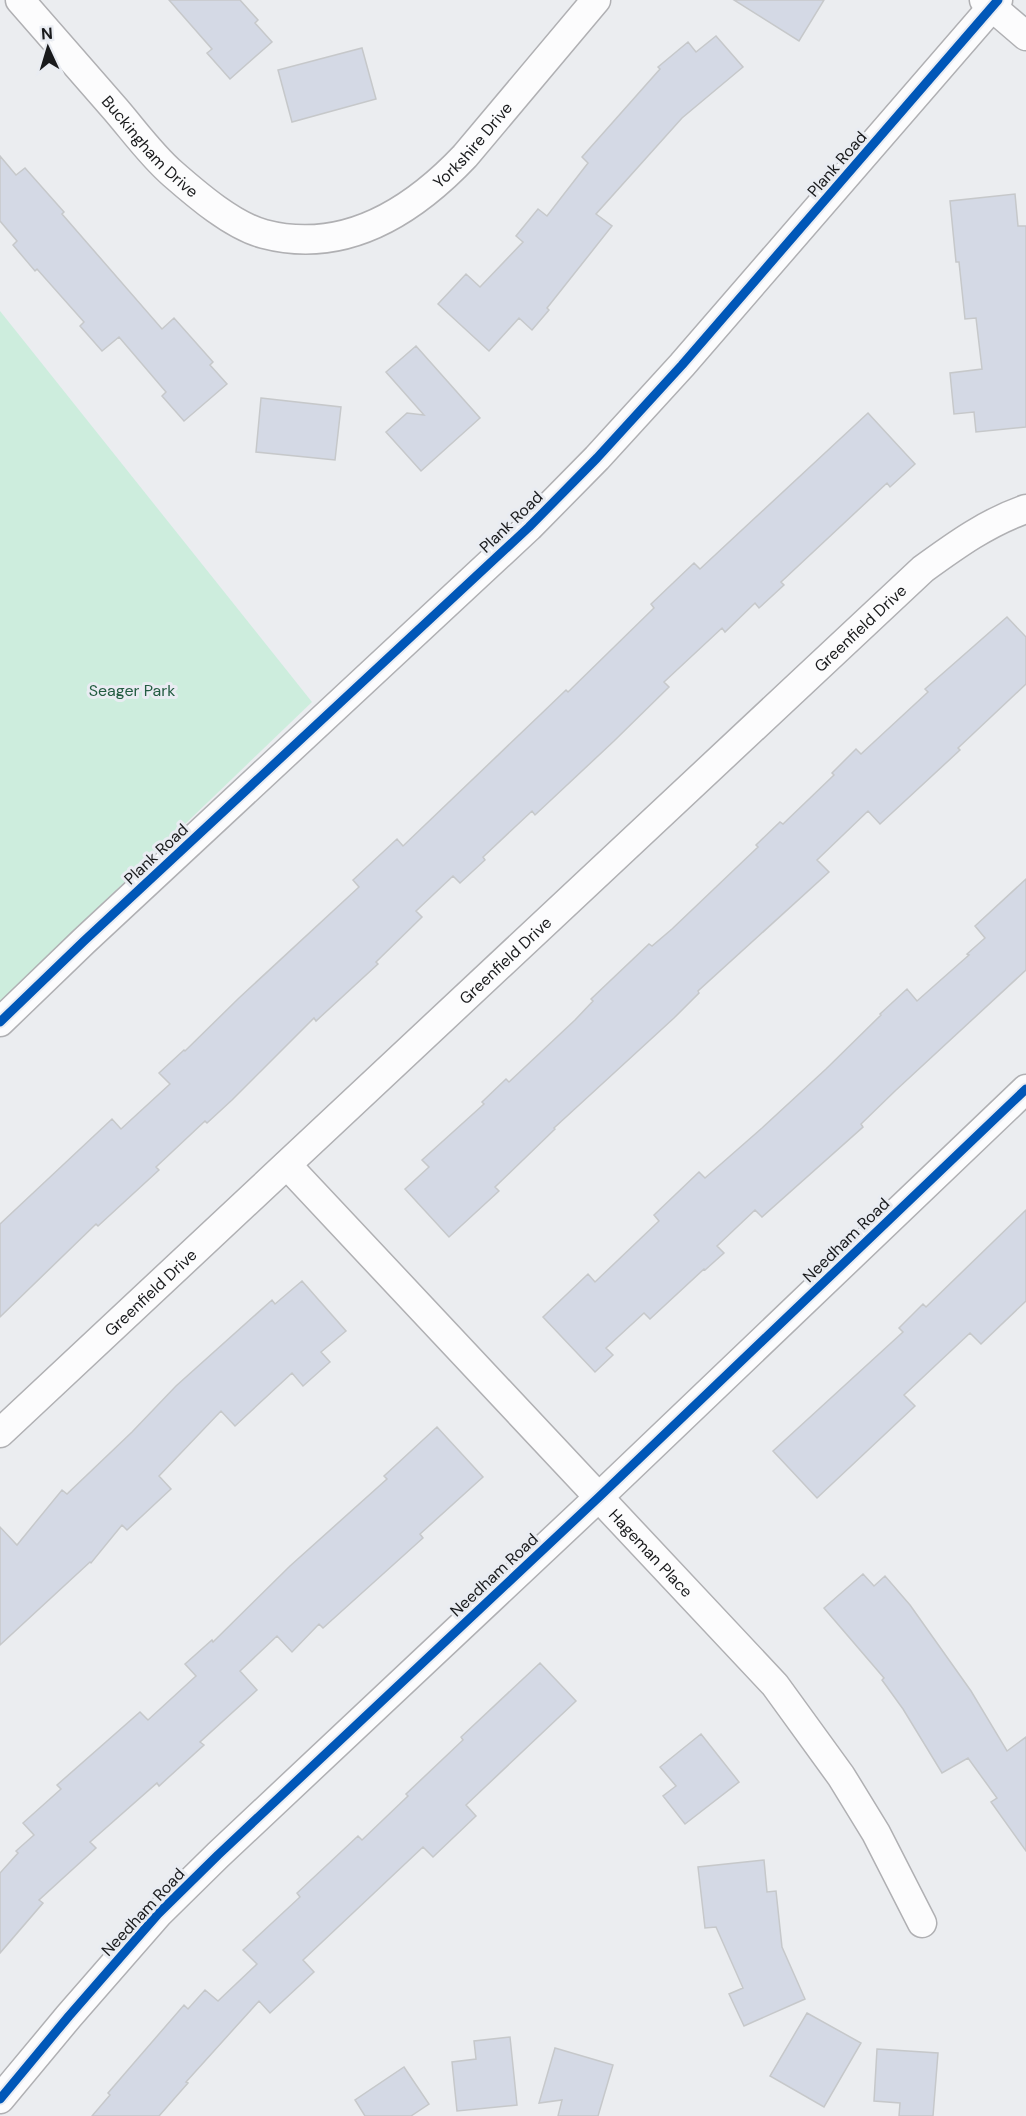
<svg xmlns="http://www.w3.org/2000/svg" width="1026" height="2116" font-family="'DM Sans',sans-serif">
<style>
.green{fill:#cdeddd}
.building{fill:#d4d9e5;stroke:#c6c8ca;stroke-width:1.5}
.lines{fill:none;stroke-linecap:round;stroke-linejoin:round}
.minor-casing{stroke:#b0b0b3;stroke-width:31}
.minor{stroke:#fcfcfd;stroke-width:28}
.cycleway-casing{stroke:#e9ecf2;stroke-width:13}
.cycleway{stroke:#0057b8;stroke-width:9}
.labels{text-anchor:middle;dominant-baseline:central;stroke-width:6;stroke-linejoin:round;paint-order:stroke}
.street-label{font-size:16px;fill:#191a1c;stroke:#e9ecf2}
.park-label{font-size:16px;fill:#235c41;stroke:#e9ecf2}
</style>
<rect width="100%" height="100%" fill="#ebedf0"/>
<path class="green" d="M 0,311 L 312,702 L 0,1002 Z"/>
<path class="building" d="M 169,0 L 240,0 L 258,20 L 255,23 L 272,42 L 230,79 L 207,53 L 212,49 Z
M 734,0 L 824,0 L 799,41 Z
M 716,36 L 743,67 L 682,118 L 596,214 L 612,226 L 547,308 L 549,310 L 532,330 L 519,318 L 489,351 L 438,304 L 466,274 L 480,287 L 523,242 L 516,236 L 538,209 L 547,216 L 588,163 L 582,157 L 660,69 L 658,67 L 688,42 L 696,52 Z
M 362,48 L 376,99 L 292,122 L 278,70 Z
M 0,156 L 16,175 L 25,168 L 64,212 L 62,214 L 162,329 L 174,318 L 213,362 L 210,365 L 227,384 L 184,421 L 162,396 L 166,392 L 119,337 L 102,351 L 80,326 L 84,322 L 37,269 L 35,271 L 13,245 L 17,241 L 0,221 Z
M 1015,194 L 1018,226 L 1026,226 L 1026,427 L 976,432 L 974,412 L 954,414 L 950,373 L 982,369 L 976,318 L 965,319 L 959,262 L 956,262 L 950,201 Z
M 416,346 L 480,418 L 421,471 L 386,432 L 407,413 L 424,415 L 386,372 Z
M 261,398 L 341,407 L 335,460 L 256,452 Z
M 868,413 L 915,464 L 890,487 L 887,483 L 781,582 L 784,585 L 759,608 L 755,603 L 725,632 L 722,628 L 664,682 L 669,687 L 614,741 L 535,815 L 532,811 L 483,857 L 485,860 L 460,883 L 453,876 L 416,911 L 422,917 L 376,962 L 378,964 L 316,1021 L 314,1018 L 232,1100 L 207,1123 L 205,1121 L 156,1167 L 159,1170 L 98,1226 L 96,1224 L 0,1317 L 0,1224 L 112,1119 L 121,1129 L 170,1084 L 159,1073 L 184,1050 L 185,1051 L 239,998 L 359,887 L 353,880 L 397,839 L 403,846 L 541,714 L 566,690 L 568,692 L 654,608 L 651,604 L 694,563 L 700,569 Z
M 1007,617 L 1026,637 L 1026,684 L 958,748 L 960,750 L 880,824 L 868,811 L 817,860 L 829,872 L 698,991 L 699,993 L 674,1018 L 554,1128 L 555,1129 L 495,1187 L 499,1191 L 449,1237 L 405,1189 L 429,1167 L 422,1160 L 484,1104 L 482,1102 L 506,1079 L 509,1082 L 575,1020 L 593,1001 L 591,999 L 649,944 L 652,946 L 672,929 L 758,847 L 756,845 L 780,822 L 783,824 L 834,775 L 832,773 L 856,749 L 861,754 L 928,692 L 925,689 Z
M 1026,879 L 1026,970 L 895,1091 L 861,1124 L 863,1127 L 762,1217 L 755,1210 L 717,1246 L 724,1253 L 705,1270 L 704,1269 L 650,1319 L 644,1313 L 606,1348 L 613,1355 L 595,1372 L 543,1317 L 588,1274 L 595,1282 L 659,1221 L 654,1215 L 699,1172 L 705,1178 L 762,1128 L 826,1069 L 881,1015 L 880,1014 L 907,989 L 917,1001 L 969,955 L 967,954 L 985,938 L 975,926 Z
M 1026,1210 L 1026,1301 L 981,1344 L 970,1333 L 904,1395 L 915,1406 L 817,1498 L 773,1451 L 903,1332 L 899,1328 L 923,1304 L 926,1307 Z
M 302,1281 L 346,1331 L 321,1352 L 330,1362 L 303,1386 L 292,1373 L 235,1426 L 221,1411 L 159,1476 L 171,1489 L 127,1530 L 122,1525 L 91,1563 L 90,1562 L 0,1645 L 0,1527 L 17,1545 L 62,1490 L 67,1494 L 132,1432 L 176,1386 L 272,1300 L 275,1304 Z
M 437,1427 L 483,1477 L 420,1534 L 423,1538 L 323,1628 L 319,1624 L 292,1652 L 277,1636 L 240,1671 L 257,1690 L 200,1742 L 204,1745 L 159,1786 L 157,1783 L 90,1842 L 96,1848 L 39,1900 L 43,1903 L 0,1953 L 0,1873 L 18,1853 L 16,1851 L 34,1835 L 23,1823 L 61,1789 L 57,1785 L 140,1712 L 148,1720 L 196,1676 L 185,1664 L 212,1640 L 213,1642 L 290,1566 L 387,1479 L 384,1476 Z
M 863,1574 L 874,1586 L 885,1576 L 910,1605 L 971,1691 L 1007,1751 L 1026,1737 L 1026,1851 L 991,1802 L 997,1798 L 968,1758 L 942,1773 L 903,1709 L 882,1680 L 884,1678 L 824,1608 Z
M 540,1663 L 576,1701 L 466,1805 L 476,1816 L 433,1857 L 423,1847 L 303,1960 L 314,1972 L 270,2013 L 259,2001 L 186,2082 L 188,2083 L 159,2116 L 92,2116 L 110,2095 L 108,2093 L 184,2005 L 188,2009 L 205,1990 L 218,2001 L 257,1964 L 243,1950 L 300,1897 L 297,1893 L 358,1836 L 362,1840 L 408,1796 L 406,1794 L 463,1740 L 461,1737 Z
M 701,1734 L 739,1782 L 685,1824 L 663,1796 L 676,1786 L 660,1767 Z
M 764,1860 L 767,1892 L 776,1891 L 782,1947 L 805,1999 L 744,2026 L 729,1994 L 743,1988 L 716,1927 L 705,1928 L 698,1867 Z
M 807,2013 L 861,2043 L 824,2107 L 770,2076 Z
M 510,2037 L 517,2105 L 457,2111 L 452,2062 L 476,2059 L 474,2041 Z
M 555,2048 L 613,2065 L 598,2116 L 558,2116 L 562,2100 L 539,2103 Z
M 877,2049 L 938,2053 L 933,2116 L 899,2116 L 900,2103 L 874,2101 Z
M 404,2067 L 429,2104 L 411,2116 L 365,2116 L 355,2100 Z"/>
<g class="lines">
<g class="minor-casing">
<g id="minor">
<path id="s1" d="M 20,0 C 52,37 84,73 116,110 C 134,131 152,156 173,174 C 197,195 233,226 264,234 C 344,255 412,212 465,156 L 596,0"/>
<path d="M 984,0 L 1026,36"/>
<path d="M 0,1022 L 84,941 L 529,527 L 597,458 L 682,365 L 998,0"/>
<path id="s2" d="M 287,1165 L 775,1685 L 841,1776 L 876,1833 L 922,1923"/>
<path id="s3" d="M 0,1433 L 923,569 C 956,545 988,522 1026,509"/>
<path d="M 0,2099 L 69,2016 L 158,1914 L 218,1855 L 599,1497 L 1026,1089"/>
</g>
</g>
<use href="#minor" class="minor"/>
<g class="cycleway-casing">
<path id="cycleway" d="M 0,1022 L 84,941 L 529,527 L 597,458 L 682,365 L 998,0
M 0,2099 L 69,2016 L 158,1914 L 218,1855 L 599,1497 L 1026,1089"/>
</g>
<use href="#cycleway" class="cycleway"/>
</g>
<g class="labels">
<g class="street-label">
<text stroke="none"><textPath href="#s1" startOffset="582">Yorkshire Drive</textPath></text>
<text stroke="none"><textPath href="#s1" startOffset="196">Buckingham Drive</textPath></text>
<text transform="translate(837 164) rotate(-49)">Plank Road</text>
<text transform="translate(511 522) rotate(-44)">Plank Road</text>
<text stroke="none"><textPath href="#s3" startOffset="1178">Greenfield Drive</textPath></text>
<text transform="translate(156 854) rotate(-43)">Plank Road</text>
<text stroke="none"><textPath href="#s3" startOffset="692">Greenfield Drive</textPath></text>
<text transform="translate(846 1240) rotate(-44)">Needham Road</text>
<text stroke="none"><textPath href="#s3" startOffset="206">Greenfield Drive</textPath></text>
<text stroke="none"><textPath href="#s2" startOffset="532">Hageman Place</textPath></text>
<text transform="translate(494 1575) rotate(-43)">Needham Road</text>
<text transform="translate(143 1912) rotate(-47)">Needham Road</text>
</g>
<g class="park-label">
<text x="132" y="690">Seager Park</text>
</g>
</g>
<g transform="translate(48 48) rotate(356)" stroke="#e9ecf2" stroke-width="4.5" paint-order="stroke">
<path d="M0-4.5L10 22L0 15L-10 22Z" fill="#191a1c"/>
<text y="-9" font-size="16" font-weight="bold" text-anchor="middle" fill="#191a1c">N</text>
</g>
</svg>
